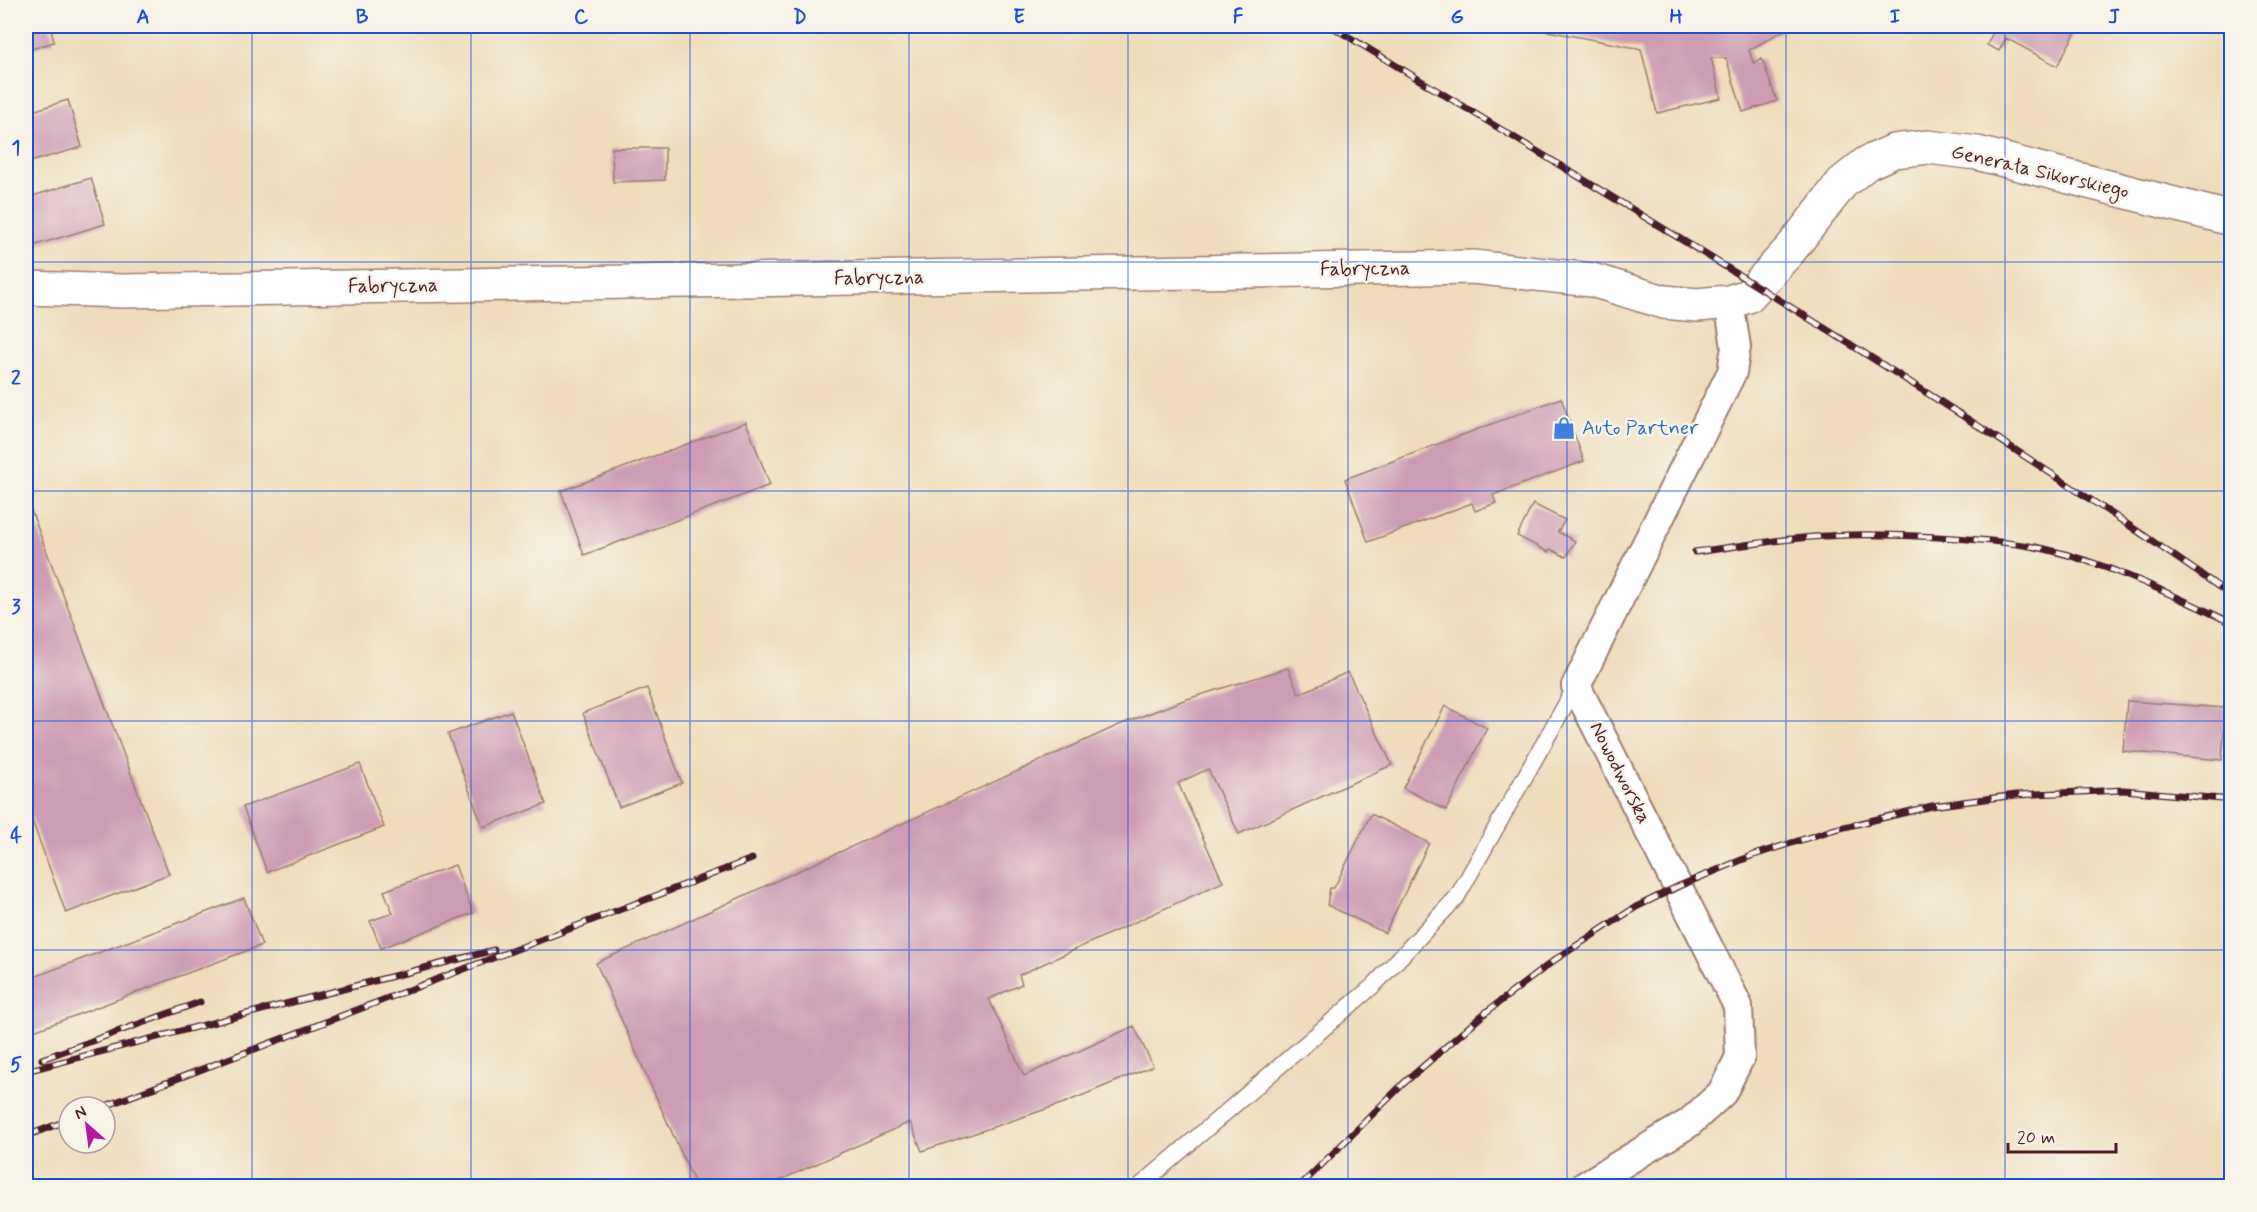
<svg xmlns="http://www.w3.org/2000/svg" width="2257" height="1212" font-family="Mynerve,sans-serif">
<style>
.building{fill:#cc9cb4}
.lines{fill:none;stroke-linecap:round;stroke-linejoin:round}
.service-casing{stroke:#9c7e72;stroke-width:18}
.minor-casing{stroke:#9c7e72;stroke-width:32}
.tertiary-casing{stroke:#9c7e72;stroke-width:36}
.service{stroke:#fff;stroke-width:15}
.minor{stroke:#fff;stroke-width:28}
.tertiary{stroke:#fff;stroke-width:33}
.rail-casing{stroke:#4a1f2b;stroke-width:7}
.rail{stroke:#f7f3e8;stroke-width:4.5;stroke-dasharray:14;stroke-linecap:butt}
.grid{fill:none;stroke:#1d4ed8;stroke-width:1.5;stroke-opacity:0.55}
.labels{text-anchor:middle;dominant-baseline:central;stroke-width:5;stroke-linejoin:round;paint-order:stroke}
.street-label{font-size:20px;fill:#4a1f2b;stroke:#f7f3e8}
.shop-label{font-size:20px;fill:#366cbe;stroke:#f7f3e8;text-anchor:start}
.neatline{fill:none;stroke:#1d4ed8;stroke-width:2}
.grid-label{font-size:20px;text-anchor:middle;font-weight:bold;fill:#1d4ed8}
</style>
<rect width="100%" height="100%" fill="#f7f3e8"/>
<filter id="ink" filterUnits="userSpaceOnUse"><feTurbulence type="fractalNoise" baseFrequency=".0167" numOctaves="2"/><feDisplacementMap in="SourceGraphic" scale="12" xChannelSelector="R" yChannelSelector="G"/><feConvolveMatrix kernelMatrix="1 2 1 2 8 2 1 2 1" color-interpolation-filters="sRGB"/></filter>
<filter id="wash" filterUnits="userSpaceOnUse"><feTurbulence type="fractalNoise" baseFrequency=".008" numOctaves="4" result="noise"/><feDisplacementMap in="SourceGraphic" scale="24" xChannelSelector="R" yChannelSelector="G"/><feGaussianBlur stdDeviation="1.35" result="paint"/><feColorMatrix in="noise" values="0 0 0 0 0 0 0 0 0 0 0 0 0 0 0 0 0 1.4 0 .05"/><feComposite in="paint" operator="in"/></filter>
<g filter="url(#wash)">
<rect width="100%" height="100%" fill="#eedcba"/>
<g id="blocks">
<path class="building" d="M 26,26 L 50,26 L 54,42 L 26,51 Z
M 1522,26 L 1791,26 L 1749,50 L 1753,63 L 1762,59 L 1777,101 L 1743,112 L 1726,58 L 1711,58 L 1721,98 L 1657,113 L 1641,49 Z
M 1996,26 L 2079,26 L 2057,66 L 2006,38 L 1999,51 L 1987,45 Z
M 68,100 L 82,147 L 26,163 L 26,113 Z
M 612,148 L 665,148 L 665,180 L 613,182 Z
M 91,178 L 105,224 L 26,248 L 26,198 Z
M 1561,398 L 1584,461 L 1493,495 L 1496,503 L 1475,511 L 1472,503 L 1368,542 L 1345,479 Z
M 746,422 L 770,485 L 584,555 L 561,491 Z
M 26,497 L 169,874 L 66,913 L 26,804 Z
M 1533,504 L 1565,520 L 1558,532 L 1575,541 L 1566,557 L 1550,549 L 1548,552 L 1517,536 Z
M 1288,668 L 1299,694 L 1348,672 L 1392,765 L 1239,834 L 1208,769 L 1178,783 L 1223,882 L 1019,975 L 1022,984 L 989,999 L 1024,1076 L 1134,1026 L 1153,1066 L 1064,1103 L 922,1151 L 910,1122 L 767,1186 L 696,1186 L 596,963 L 1119,725 L 1184,700 Z
M 647,688 L 682,783 L 619,807 L 583,713 Z
M 2127,701 L 2226,708 L 2222,760 L 2123,751 Z
M 1445,706 L 1487,728 L 1446,810 L 1403,788 Z
M 511,711 L 546,804 L 483,827 L 448,734 Z
M 360,764 L 384,827 L 267,872 L 243,807 Z
M 1371,814 L 1429,843 L 1385,933 L 1327,905 L 1330,888 L 1334,888 Z
M 455,865 L 473,913 L 381,948 L 370,921 L 393,913 L 384,891 Z
M 244,898 L 262,945 L 26,1034 L 26,980 Z"/>
</g>
</g>
<g filter="url(#ink)">
<use href="#blocks" fill-opacity="0" stroke="#9c7e72" stroke-width="1.5"/>
<g class="lines">
<g class="service-casing">
<path id="service" d="M 1140,1186 L 1374,985 L 1457,897 L 1576,686"/>
</g>
<g class="minor-casing">
<path id="minor" d="M 1585,1186 L 1689,1123 L 1722,1093 L 1740,1057 L 1738,1006 L 1576,686 L 1732,372 L 1736,347 L 1729,302"/>
</g>
<g class="tertiary-casing">
<path id="tertiary" d="M 26,288 L 124,291 L 1473,267 L 1592,280 L 1664,302 L 1697,305 L 1729,302 L 1748,296 L 1790,250 L 1842,183 L 1867,163 L 1894,151 L 1928,147 L 1977,153 L 2232,219"/>
</g>
<use href="#service" class="service"/>
<use href="#minor" class="minor"/>
<use href="#tertiary" class="tertiary"/>
<g class="rail-casing">
<path id="rail" d="M 1331,26 C 1634,211 1940,392 2232,596
M 1695,552 C 1747,545 1798,536 1850,535 C 1884,534 1920,536 1955,538 C 1985,540 2016,543 2045,549 C 2110,564 2172,595 2232,623
M 42,1059 L 200,1002
M 26,1071 L 494,950
M 103,1107 L 752,859
M 26,1136 L 69,1120
M 1300,1186 L 1404,1083 L 1485,1013 L 1556,959 L 1636,907 L 1679,886 L 1751,856 L 1832,830 L 1932,806 L 2016,795 L 2124,790 L 2232,800"/>
</g>
<use href="#rail" class="rail"/>
</g>
</g>
<path class="grid" d="M 252,26 L 252,1186M 471,26 L 471,1186M 690,26 L 690,1186M 909,26 L 909,1186M 1128,26 L 1128,1186M 1348,26 L 1348,1186M 1567,26 L 1567,1186M 1786,26 L 1786,1186M 2005,26 L 2005,1186M 26,262 L 2232,262M 26,491 L 2232,491M 26,721 L 2232,721M 26,950 L 2232,950"/>
<defs>
<g id="shop-bare" transform="scale(1.8)"><path d="M-5-2.5h2.3a2.7 3.5 0 0 1 5.4 0H5L5.5 6h-11ZM-1.5-2.5h3a1.5 2.3 0 0 0-3 0Z" fill="#3f7fe0" stroke="#f7f3e8" stroke-width="2.5" paint-order="stroke"/></g>
</defs>
<g fill-rule="evenodd">
<use href="#shop-bare" x="1564" y="428"/>
</g>
<g class="labels">
<g class="street-label">
<text transform="translate(2040 172) rotate(13)">Generała Sikorskiego</text>
<text transform="translate(1365 269) rotate(-1)">Fabryczna</text>
<text transform="translate(879 278) rotate(-1)">Fabryczna</text>
<text transform="translate(393 286) rotate(-1)">Fabryczna</text>
<text transform="translate(1620 773) rotate(63)">Nowodworska</text>
</g>
<g class="shop-label">
<text x="1582" y="428">Auto Partner</text>
</g>
</g>
<rect width="2257" height="1212" fill="none" stroke="#f7f3e8" stroke-width="66"/>
<g transform="translate(87 1125) rotate(332)"><circle r="28" fill="#f7f3e8" stroke="#b29e9c" stroke-width="1.5"/>
<path d="M0-4.5L10 22L0 15L-10 22Z" fill="#b5179e"/>
<text y="-9" font-size="16" font-weight="bold" text-anchor="middle" fill="#4a1f2b">N</text>
</g>
<path d="M2008 1143v9h108v-9" fill="none" stroke="#4a1f2b" stroke-width="3"/>
<text x="2017" y="1143" font-size="18" fill="#4a1f2b" stroke="#f7f3e8" stroke-width="4.5" paint-order="stroke">20 m</text>
<rect x="33" y="33" width="2191" height="1146" class="neatline"/>
<g class="grid-label">
<text x="143" y="23">A</text>
<text x="362" y="23">B</text>
<text x="581" y="23">C</text>
<text x="800" y="23">D</text>
<text x="1019" y="23">E</text>
<text x="1238" y="23">F</text>
<text x="1457" y="23">G</text>
<text x="1676" y="23">H</text>
<text x="1895" y="23">I</text>
<text x="2114" y="23">J</text>
<text x="16" y="154">1</text>
<text x="16" y="384">2</text>
<text x="16" y="613">3</text>
<text x="16" y="842">4</text>
<text x="16" y="1071">5</text>
</g>
</svg>
